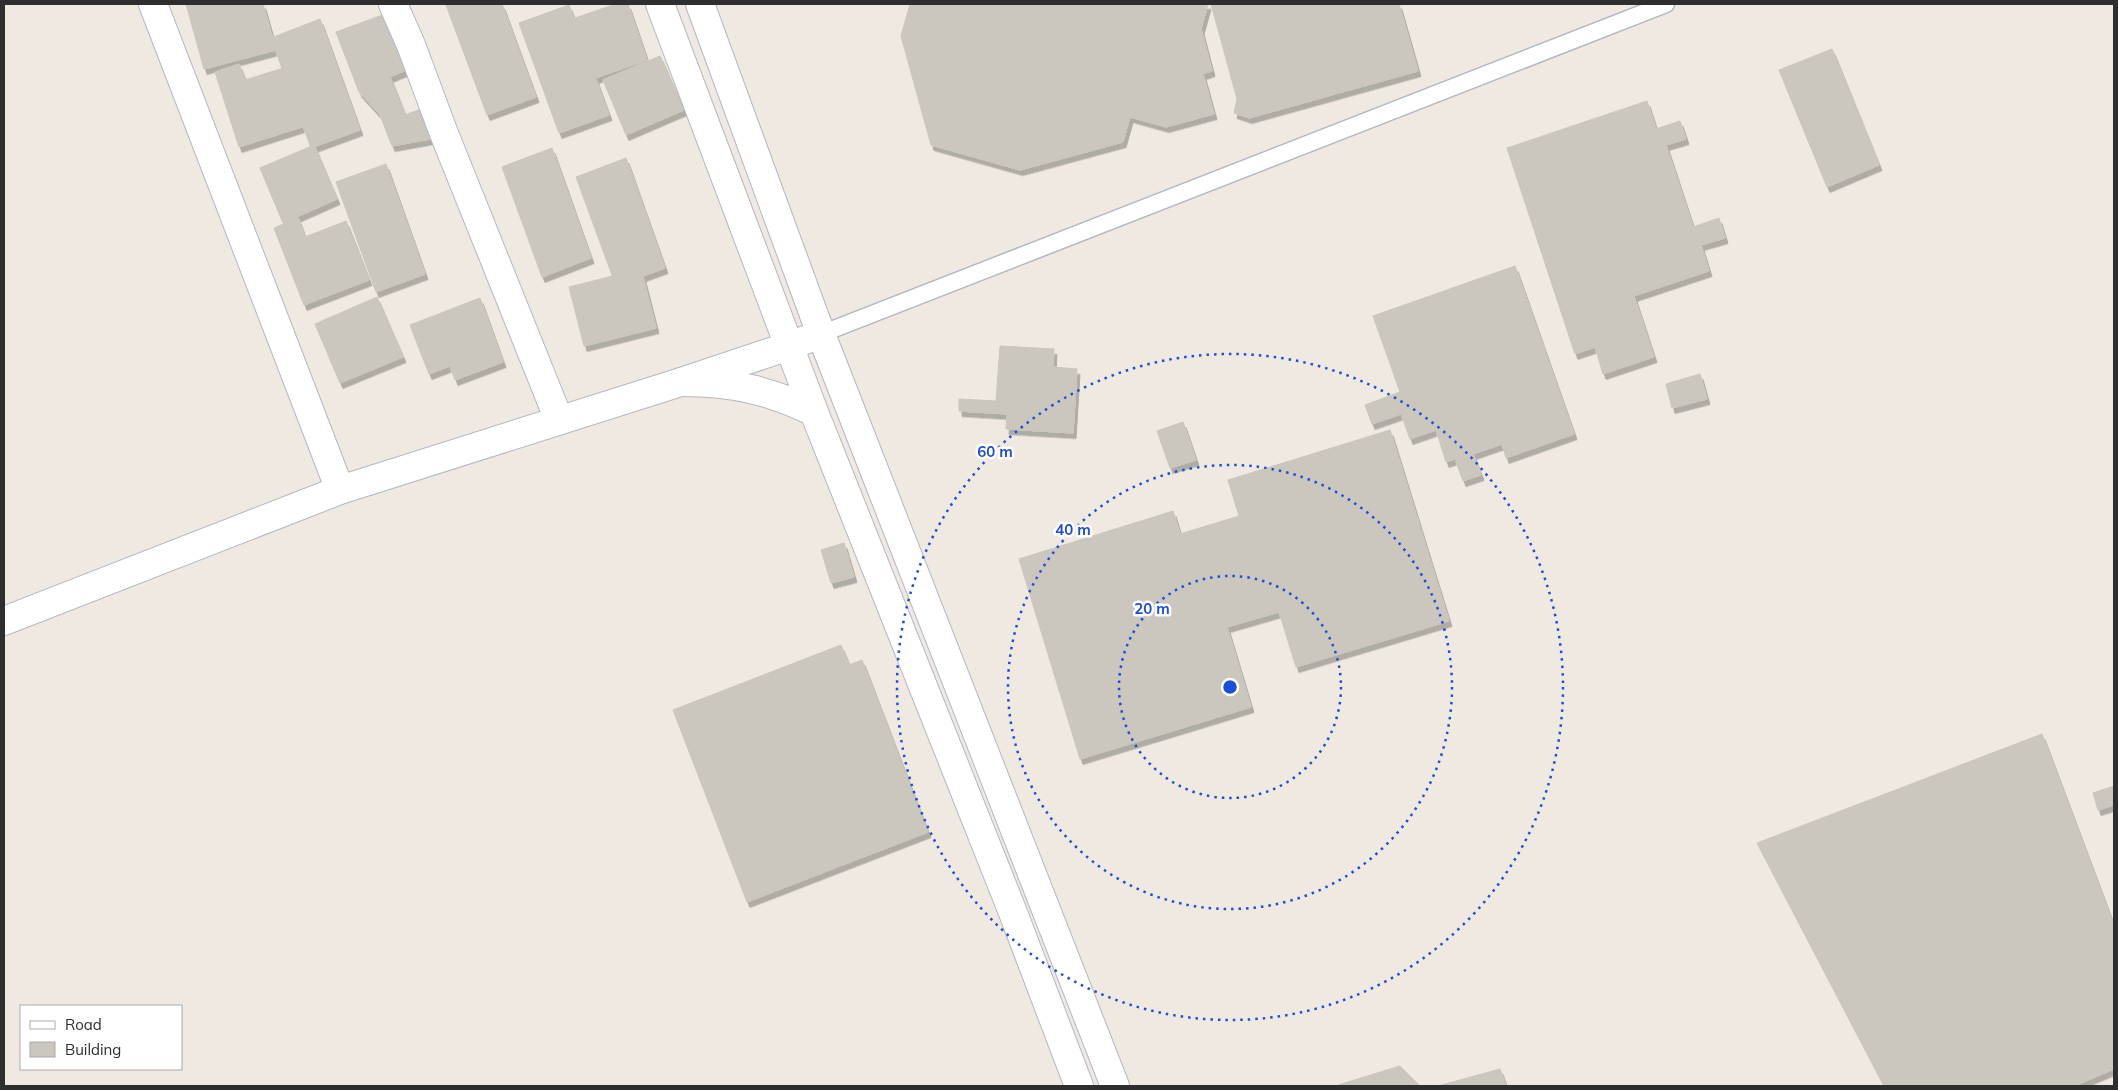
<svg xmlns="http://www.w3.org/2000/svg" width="2118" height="1090" font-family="Mulish,sans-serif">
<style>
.building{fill:#cbc7bf;stroke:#cbc5ba;filter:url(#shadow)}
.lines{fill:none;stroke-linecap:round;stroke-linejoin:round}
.lane-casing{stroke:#b4b7c1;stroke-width:19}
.street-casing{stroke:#b4b7c1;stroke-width:30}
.secondary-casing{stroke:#b4b7c1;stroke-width:30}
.lane{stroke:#fff;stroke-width:16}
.street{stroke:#fff;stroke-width:28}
.secondary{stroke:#fff;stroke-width:28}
.ring{fill:none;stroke:#1d4ed8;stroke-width:2.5;stroke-dasharray:2.5 5}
.centre{fill:#1d4ed8;stroke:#fff;stroke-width:2.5}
.ring-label{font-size:15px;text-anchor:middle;font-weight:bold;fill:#1d4ed8;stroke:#fff;stroke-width:5;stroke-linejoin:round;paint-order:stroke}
</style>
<defs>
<filter id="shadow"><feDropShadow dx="3" dy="5.5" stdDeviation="0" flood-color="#0004"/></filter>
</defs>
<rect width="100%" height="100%" fill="#efe9e1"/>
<path class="building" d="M 186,4 L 263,4 L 276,50 L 204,69 Z
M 450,4 L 502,4 L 536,97 L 487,115 L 446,5 Z
M 616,4 L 628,4 L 647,60 L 593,79 L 572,19 Z
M 910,4 L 1208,4 L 1201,29 L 1212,71 L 1203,74 L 1214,114 L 1166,127 L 1130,117 L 1123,142 L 1020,170 L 931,145 L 901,36 Z
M 1211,4 L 1399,4 L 1418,71 L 1249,118 L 1234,113 L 1237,99 Z
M 569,5 L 609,115 L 559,133 L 519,23 Z
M 388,13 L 411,68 L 390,77 L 405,115 L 421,109 L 436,138 L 392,146 L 380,115 L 359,92 L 336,32 Z
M 320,19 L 360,130 L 311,148 L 271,38 Z
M 1832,49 L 1879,165 L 1827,187 L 1779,70 Z
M 660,56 L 684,110 L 626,135 L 603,80 Z
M 239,64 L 245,80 L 290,66 L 308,125 L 239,147 L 215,72 Z
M 1647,101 L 1656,129 L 1680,121 L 1686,139 L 1666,145 L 1693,227 L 1719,218 L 1725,238 L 1701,245 L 1709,271 L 1634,296 L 1654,357 L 1603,374 L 1595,347 L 1575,354 L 1507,148 Z
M 314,145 L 337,199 L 283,223 L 260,168 Z
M 552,148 L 591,258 L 542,277 L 502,167 Z
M 626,158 L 665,268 L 616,286 L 576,177 Z
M 386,164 L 425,274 L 376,292 L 336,182 Z
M 298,218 L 305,237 L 346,221 L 369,280 L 304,305 L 274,228 Z
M 1515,266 L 1574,434 L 1506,458 L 1502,444 L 1473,454 L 1481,475 L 1463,481 L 1455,459 L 1446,462 L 1436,430 L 1410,439 L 1401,414 L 1372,424 L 1365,405 L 1400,392 L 1373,316 Z
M 641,269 L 656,328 L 584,346 L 569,287 Z
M 377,297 L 403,357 L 340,383 L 315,324 Z
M 480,298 L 503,362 L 455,380 L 450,366 L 429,374 L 410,325 Z
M 1000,346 L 1054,349 L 1053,367 L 1077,369 L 1073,433 L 1006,429 L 1007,414 L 959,411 L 959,399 L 996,401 Z
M 1700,374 L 1707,399 L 1672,408 L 1666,384 Z
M 1183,422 L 1196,460 L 1170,468 L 1157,431 Z
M 1390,430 L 1449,621 L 1296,667 L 1279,612 L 1227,627 L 1251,707 L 1080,759 L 1019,559 L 1173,511 L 1180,534 L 1239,516 L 1228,480 Z
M 844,543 L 854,577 L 831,583 L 821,550 Z
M 841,645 L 849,665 L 862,660 L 928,832 L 747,902 L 673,710 Z
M 2042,734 L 2114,926 L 2114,1069 L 2074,1086 L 1884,1086 L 1757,843 Z
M 2114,786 L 2114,805 L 2098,810 L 2093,793 Z
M 2028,893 L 2035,958 L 2053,976 L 2059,997 L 2036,1001 L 2034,1027 L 2001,1042 L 1988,1024 L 1972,1028 L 1962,1010 L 1930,906 L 1964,894 L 1989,902 Z
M 1400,1066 L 1420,1086 L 1335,1086 Z
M 1500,1069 L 1506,1086 L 1438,1086 Z"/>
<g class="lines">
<g class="lane-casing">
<path id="lane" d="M 821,334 L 1666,4"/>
</g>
<g class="street-casing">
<path id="street" d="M 153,4 L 340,490
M 393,4 L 411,45 L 443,131 L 559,420
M 4,621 L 340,490 L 681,382 L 789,346 L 821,334"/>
</g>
<g class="secondary-casing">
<path id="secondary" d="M 660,4 L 814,412 L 1012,910 L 1079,1086
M 700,4 L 821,334 L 1115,1086
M 681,382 C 731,382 769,390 814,412"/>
</g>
<use href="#lane" class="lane"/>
<use href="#street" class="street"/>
<use href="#secondary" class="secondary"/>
</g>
<g class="ring">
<circle cx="1230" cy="687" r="111"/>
<circle cx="1230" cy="687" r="222"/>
<circle cx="1230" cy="687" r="333"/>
</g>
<circle cx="1230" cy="687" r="8" class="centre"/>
<g class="ring-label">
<text x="995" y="457">60 m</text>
<text x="1073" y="535">40 m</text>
<text x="1152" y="614">20 m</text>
</g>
<rect width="2118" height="1090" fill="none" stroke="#2e2e2e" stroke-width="10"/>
<rect x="20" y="1005" width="162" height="65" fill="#ffffff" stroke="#ababab"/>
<rect x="30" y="1021" width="25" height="8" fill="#ffffff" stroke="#ababab"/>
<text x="65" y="1030" font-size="15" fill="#2e2e2e">Road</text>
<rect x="30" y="1042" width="25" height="15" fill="#cbc7bf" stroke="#ababab"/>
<text x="65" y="1055" font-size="15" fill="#2e2e2e">Building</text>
</svg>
